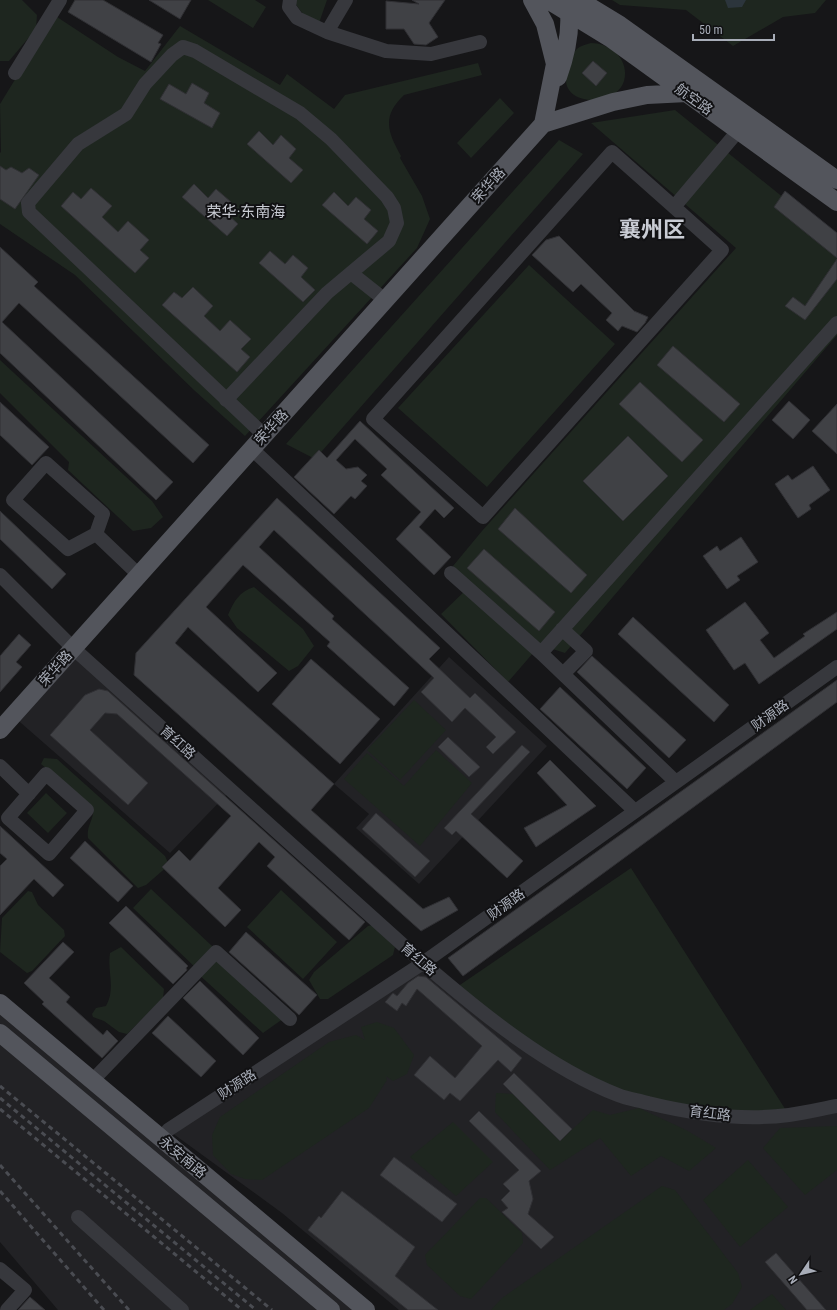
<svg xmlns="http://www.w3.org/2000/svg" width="837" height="1310" font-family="'Roboto Condensed','Noto Sans SC',sans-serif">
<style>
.built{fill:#222225}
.green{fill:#1e261f}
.water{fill:#2c353c}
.building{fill:#404145;stroke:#303034}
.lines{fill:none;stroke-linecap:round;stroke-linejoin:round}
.minor{stroke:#37383d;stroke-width:14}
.major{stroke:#53555c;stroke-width:18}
.rail{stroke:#4a4c52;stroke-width:3;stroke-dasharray:5 4;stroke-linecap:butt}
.labels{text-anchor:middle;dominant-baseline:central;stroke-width:4;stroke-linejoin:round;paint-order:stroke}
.street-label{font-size:14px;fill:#a8adb8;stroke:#111113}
.neighbourhood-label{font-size:15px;fill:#c9ccd4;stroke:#111113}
.town-label{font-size:22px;font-weight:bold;fill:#c9ccd4;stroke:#111113}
</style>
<rect width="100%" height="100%" fill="#161618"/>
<path class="built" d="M 73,648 L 231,790 L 170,853 L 13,716 Z
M 449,657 L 547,746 L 419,884 L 356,828 L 369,814 L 334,784 Z
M 423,963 L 454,989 L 744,1117 L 837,1106 L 837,1310 L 399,1310 L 282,1213 L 168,1130 Z
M 0,1010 L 365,1310 L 58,1310 L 0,1242 Z"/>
<path class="green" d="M 0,0 L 22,0 L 37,15 L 36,29 L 9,61 L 0,61 Z
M 208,0 L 255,0 L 266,7 L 253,28 Z
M 294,0 L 327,0 L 319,23 C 308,22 298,9 294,0 Z
M 612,0 L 826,0 L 815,13 L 783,17 L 733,46 L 686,10 L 620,5 Z
M 57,17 L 118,57 L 145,71 L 180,26 L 280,85 L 287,74 L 334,109 L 345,95 L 478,63 L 482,75 L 404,95 C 382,116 387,131 401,156 L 400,158 L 422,196 L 430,219 L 417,248 L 245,436 L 195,391 L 75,275 L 0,224 L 0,153 L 1,152 L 0,104 L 46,29 Z
M 591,43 C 610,43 630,59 624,81 C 616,107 566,106 566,80 C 566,75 569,69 570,65 C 573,50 576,47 591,43 Z
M 500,98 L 514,113 L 471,158 L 457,143 Z
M 675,110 L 837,241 L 837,335 L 565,653 L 540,645 L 508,682 L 441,614 L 469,587 L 453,566 L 482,531 L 736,248 L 591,123 Z
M 559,140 L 583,154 L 315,459 L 286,444 Z
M 529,265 L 615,344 L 487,487 L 398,408 Z
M 0,360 L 152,501 L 163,517 L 151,528 L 133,531 L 68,470 L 69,462 L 0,393 Z
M 254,587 L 303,629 L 314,646 L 298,666 L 289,671 L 237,628 L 228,615 C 234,601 239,592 254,587 Z
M 414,700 L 446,730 L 400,780 L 367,750 Z
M 436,750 L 472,783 L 420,846 L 344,779 L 367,753 L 404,786 Z
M 44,758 L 57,759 L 165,856 L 169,865 L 146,885 L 138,888 L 88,838 C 86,825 95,819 93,807 L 41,764 Z
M 46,793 L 67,813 L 48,833 L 27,813 Z
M 631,868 L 789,1115 L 675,1109 L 581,1078 L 454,989 Z
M 151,889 L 287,1016 L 263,1033 L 196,972 L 198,970 L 133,908 Z
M 281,890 L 337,942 L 303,979 L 247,927 Z
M 28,891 L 32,892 L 38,905 L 64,930 L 65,936 L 32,971 L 27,973 L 0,952 L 2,918 Z
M 372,925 L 395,947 L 393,955 L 328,999 L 320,999 L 309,980 L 314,972 L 368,926 Z
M 121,947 L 164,989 L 163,998 L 127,1034 L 119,1032 L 104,1021 L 93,1017 L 92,1014 L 96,1008 L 106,1006 C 116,988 107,972 110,953 Z
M 377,1022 L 394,1028 L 414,1055 L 407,1074 L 393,1081 L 386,1076 L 387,1080 L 369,1108 L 262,1180 L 245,1179 L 231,1174 L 213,1155 L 212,1135 L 220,1117 L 329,1042 L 356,1035 L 365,1040 L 361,1027 Z
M 496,1093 L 513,1094 L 560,1141 L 593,1110 L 610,1115 L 639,1108 L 686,1130 L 716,1148 L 689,1171 L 661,1156 L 631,1176 L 600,1138 L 550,1170 L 495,1112 Z
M 453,1122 L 493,1162 L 456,1196 L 410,1157 Z
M 837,1126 L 837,1170 L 805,1195 L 763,1148 L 780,1128 Z
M 748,1160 L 788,1207 L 740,1247 L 703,1200 Z
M 662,1186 L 675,1190 L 738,1273 L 742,1287 L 732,1304 L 724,1310 L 491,1310 L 502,1298 Z
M 480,1198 L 486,1198 L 522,1233 L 523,1243 L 471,1299 L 460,1296 L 427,1265 L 425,1255 Z
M 772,1294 L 786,1310 L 750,1310 Z"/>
<path class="water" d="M 725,0 L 746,0 L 742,7 L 728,8 Z"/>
<path class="building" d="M 75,0 L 103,0 L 163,35 L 158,43 L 161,44 L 151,62 L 68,12 Z
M 149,0 L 191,0 L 180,19 Z
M 412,0 L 445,0 L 429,23 L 438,37 L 426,45 L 414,44 L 404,29 L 386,29 L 386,1 L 419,4 Z
M 593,61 L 607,73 L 596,86 L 582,73 Z
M 192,83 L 209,93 L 204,103 L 220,113 L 212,128 L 160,99 L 169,84 L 186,94 Z
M 259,131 L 273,145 L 281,135 L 296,149 L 289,158 L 303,170 L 291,183 L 247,144 Z
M 0,166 L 6,170 L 11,167 L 22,173 L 29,168 L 39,175 L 15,209 L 0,199 Z
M 194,184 L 208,198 L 216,189 L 231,202 L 224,211 L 238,224 L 227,236 L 182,197 Z
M 91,188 L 112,206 L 102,217 L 118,232 L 128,221 L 149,240 L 140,250 L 149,258 L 135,273 L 61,206 L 73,192 L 81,199 Z
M 785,191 L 837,233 L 837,258 L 774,207 Z
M 334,192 L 348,206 L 356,197 L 371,210 L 364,219 L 378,231 L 367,244 L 322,205 Z
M 559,236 L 634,311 L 648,317 L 645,323 L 637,332 L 622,326 L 618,331 L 606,320 L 612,313 L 581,284 L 573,292 L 532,255 L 546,240 Z
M 0,247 L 38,282 L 34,286 L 209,445 L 193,463 L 19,303 L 2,322 L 173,482 L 156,500 L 0,353 Z
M 270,251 L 285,264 L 293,255 L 308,268 L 301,277 L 315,290 L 303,302 L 259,263 Z
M 837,259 L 837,279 L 805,320 L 785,306 L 793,297 L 805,306 Z
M 193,287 L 213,306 L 204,316 L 220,331 L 230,320 L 251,339 L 241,349 L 250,357 L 237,372 L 162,305 L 174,292 L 182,298 Z
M 673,346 L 740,404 L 724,422 L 657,365 Z
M 640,382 L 703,440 L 682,462 L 619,404 Z
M 789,401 L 810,420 L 793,439 L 772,420 Z
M 0,402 L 49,447 L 32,465 L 0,435 Z
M 837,404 L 837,454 L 812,431 Z
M 360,421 L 454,508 L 444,518 L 435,509 L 419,527 L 451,557 L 434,575 L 396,539 L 421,512 L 381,475 L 387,469 L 355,439 L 336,460 L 346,469 L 358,467 L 367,475 L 361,481 L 367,486 L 355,499 L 351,496 L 334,514 L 294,477 L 319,450 L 327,458 Z
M 628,436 L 668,476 L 623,521 L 583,481 Z
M 813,466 L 830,490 L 809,505 L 811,509 L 798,518 L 775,484 L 788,475 L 792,480 Z
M 277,498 L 440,648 L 429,659 L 470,698 L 475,693 L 516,732 L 493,754 L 486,747 L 496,737 L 465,708 L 452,722 L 421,692 L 434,678 L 274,530 L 259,547 L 334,616 L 332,619 L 409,688 L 394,706 L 327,646 L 330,642 L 243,565 L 206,607 L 277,673 L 258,692 L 188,627 L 175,643 L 334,784 L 311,810 L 423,909 L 449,897 L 458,910 L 421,931 L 134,675 L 136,653 Z
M 515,508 L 587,575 L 571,593 L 498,529 Z
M 0,511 L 66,574 L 52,589 L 0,539 Z
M 741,537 L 758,562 L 737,576 L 740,580 L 727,589 L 703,556 L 717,546 L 720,551 Z
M 484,549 L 555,612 L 539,631 L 467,568 Z
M 745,602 L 769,633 L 760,640 L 774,658 L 805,636 L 803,634 L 837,612 L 837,629 L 759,684 L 745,663 L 734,670 L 706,630 Z
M 633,617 L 729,705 L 714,722 L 618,634 Z
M 19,634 L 31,645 L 16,662 L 22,667 L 0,692 L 0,656 Z
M 592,656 L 686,740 L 669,758 L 577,672 Z
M 311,659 L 380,719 L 340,764 L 272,704 Z
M 837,680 L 837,702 L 463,976 L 448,958 Z
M 560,687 L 646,768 L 627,789 L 540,709 Z
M 99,689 L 108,691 L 365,922 L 349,940 L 267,866 L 275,857 L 259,842 L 218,888 L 241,910 L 225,927 L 162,867 L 179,850 L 190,861 L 231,816 L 117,714 L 105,713 L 90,730 L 148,783 L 128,805 L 50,735 L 85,695 Z
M 448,737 L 480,767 L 469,777 L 438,747 Z
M 522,745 L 530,752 L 471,814 L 523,861 L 507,878 L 456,831 L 452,835 L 444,828 Z
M 550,760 L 596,806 L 536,847 L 524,828 L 567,805 L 537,773 Z
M 376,813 L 430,861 L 415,877 L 362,829 Z
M 0,826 L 64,885 L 53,897 L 34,879 L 0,915 L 0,866 L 7,859 L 0,853 Z
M 85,841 L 133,886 L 118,902 L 70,858 Z
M 126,906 L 188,966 L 186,968 L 187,970 L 173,984 L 109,923 Z
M 246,932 L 317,995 L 299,1015 L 229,952 Z
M 63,942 L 74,952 L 49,978 L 70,997 L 66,1002 L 103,1035 L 107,1030 L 118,1041 L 102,1058 L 42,1004 L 44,1002 L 24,983 Z
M 418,976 L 426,977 L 522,1058 L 511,1072 L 498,1060 L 460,1101 L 450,1093 L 444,1100 L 414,1075 L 430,1056 L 455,1078 L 482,1046 L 417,989 L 406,1006 L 402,1003 L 397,1011 L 385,1002 L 393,993 L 397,996 L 408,983 Z
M 200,981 L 259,1038 L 243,1055 L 183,998 Z
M 168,1016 L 216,1061 L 201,1077 L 152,1033 Z
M 514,1073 L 572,1129 L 560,1141 L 503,1084 Z
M 479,1111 L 541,1171 L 529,1181 L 533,1199 L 528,1214 L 554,1237 L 541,1249 L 502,1212 L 508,1208 L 501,1200 L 510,1191 L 503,1184 L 519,1170 L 469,1121 Z
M 394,1157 L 457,1204 L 442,1222 L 380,1175 Z
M 342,1191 L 415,1247 L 395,1276 L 438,1310 L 408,1310 L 308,1230 L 319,1216 L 321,1218 Z
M 776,1253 L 826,1310 L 807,1310 L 765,1262 Z
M 30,1297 L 45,1310 L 18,1310 Z"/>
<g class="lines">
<path class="minor" d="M 290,0 L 289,7 L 297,18 L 327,32 L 346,0
M 327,32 L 386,51 L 431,54 L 480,42
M 15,73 L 60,0
M 674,207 L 612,152 L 373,419 L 483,517 L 722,250 L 674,207 L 738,131
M 351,273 L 385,300
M 226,400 L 327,293 L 389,241 L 397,223 L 394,208 L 387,197 L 331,139 L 300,113 L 195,51 L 183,47 L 172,55 L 145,84 L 126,114 L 78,144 L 28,203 L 29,212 L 264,435
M 252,449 L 635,811
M 46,463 L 103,514 L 96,534 L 68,549 L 13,500 Z
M 96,534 L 139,575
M 451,573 L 541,653 L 676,782
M 0,575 L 73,648 L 423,963 C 480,1012 548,1068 618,1095 C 628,1099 638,1100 648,1103 C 693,1114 743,1121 789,1115 C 805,1113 821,1109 837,1106
M 562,629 L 586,651 L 563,674
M 541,653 L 837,323
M 0,766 L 29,794
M 46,774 L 87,810 L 49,854 L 8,818 Z
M 92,1081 L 216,952 L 290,1019
M 168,1130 L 423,963 L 837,667
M 78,1217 L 182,1310
M 0,1269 L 25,1290 L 7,1310"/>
<path class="major" d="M 548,0 L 610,38 L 837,202
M 579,0 L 620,25 L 837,180
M 558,77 C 566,55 572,28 568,4
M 543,124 L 613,102 L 647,95 L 687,93
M 0,730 L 543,124 L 555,64 L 545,24 L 532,0
M 0,1003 L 366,1310
M 0,1033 L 331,1310"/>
<path class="rail" d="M 0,1086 L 272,1310
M 0,1098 L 256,1310
M 0,1109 L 242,1310
M 0,1165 L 129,1310
M 0,1191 L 104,1310"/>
</g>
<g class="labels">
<g class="street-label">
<text transform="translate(694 99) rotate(36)">航空路</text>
<text transform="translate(488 185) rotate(-48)">荣华路</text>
<text transform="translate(271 427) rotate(-48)">荣华路</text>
<text transform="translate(55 668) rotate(-48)">荣华路</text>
<text transform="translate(770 715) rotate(-36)">财源路</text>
<text transform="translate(178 742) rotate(42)">育红路</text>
<text transform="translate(506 904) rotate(-36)">财源路</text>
<text transform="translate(419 959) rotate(41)">育红路</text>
<text transform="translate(237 1084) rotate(-33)">财源路</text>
<text transform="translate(710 1113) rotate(7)">育红路</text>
<text transform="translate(183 1157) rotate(40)">永安南路</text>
</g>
<g class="neighbourhood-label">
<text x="246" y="212">荣华·东南海</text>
</g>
<g class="town-label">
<text x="652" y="229">襄州区</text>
</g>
</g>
<g transform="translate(801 1274) rotate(235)" stroke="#111113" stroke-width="3" paint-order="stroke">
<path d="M0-3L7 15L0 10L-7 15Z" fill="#a8adb8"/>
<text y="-6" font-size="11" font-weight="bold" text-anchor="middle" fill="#a8adb8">N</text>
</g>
<path d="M693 34v6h81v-6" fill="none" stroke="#a8adb8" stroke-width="2"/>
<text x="699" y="34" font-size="12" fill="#a8adb8" stroke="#111113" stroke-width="3" paint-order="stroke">50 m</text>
</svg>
